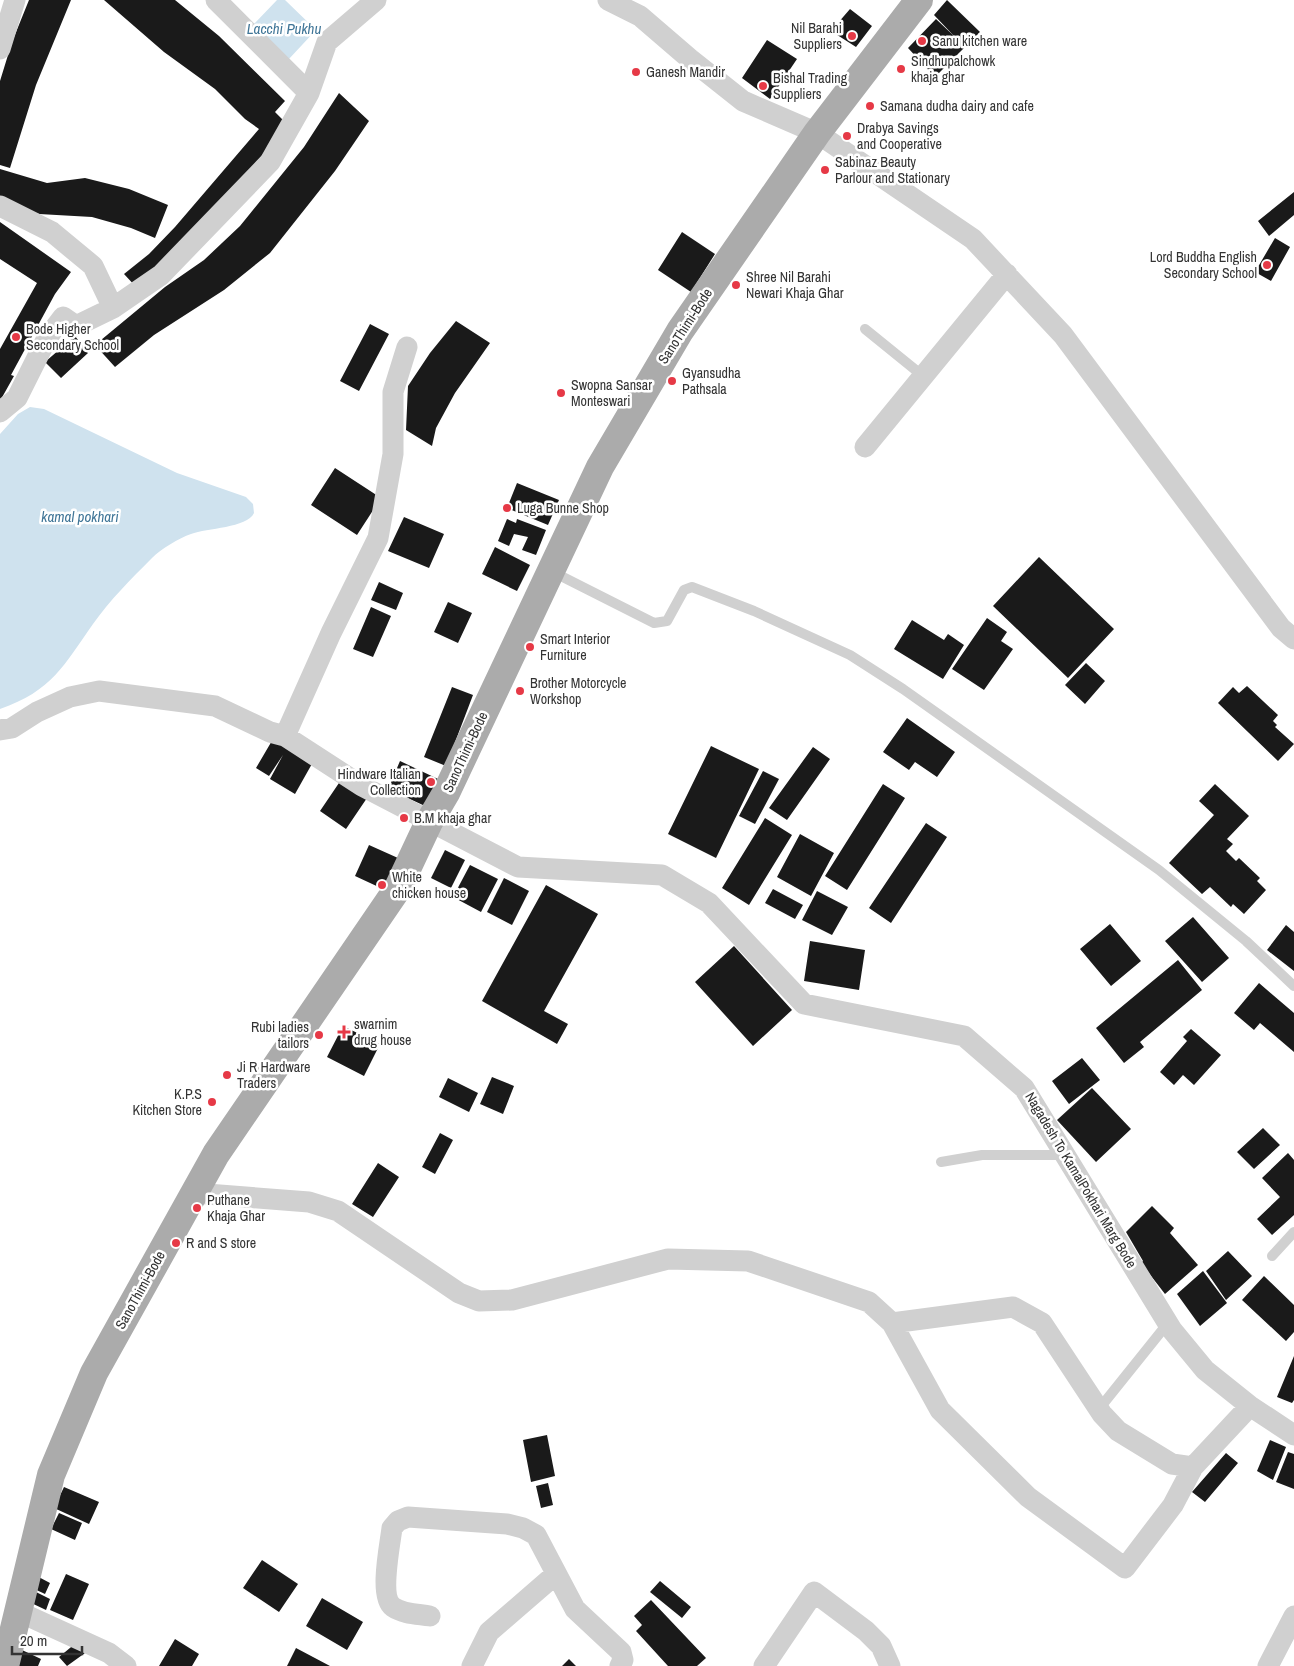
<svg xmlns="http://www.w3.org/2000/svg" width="1294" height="1666" font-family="'Archivo Narrow',sans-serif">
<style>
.water{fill:#cfe2ee}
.building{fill:#1a1a1a}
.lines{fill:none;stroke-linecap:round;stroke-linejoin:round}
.service{stroke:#d0d0d0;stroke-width:10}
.minor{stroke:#d0d0d0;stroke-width:21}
.primary{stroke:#ababab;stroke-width:28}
.poi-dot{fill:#e63946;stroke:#fff;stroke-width:2}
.labels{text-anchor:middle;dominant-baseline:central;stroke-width:5;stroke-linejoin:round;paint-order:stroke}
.poi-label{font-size:14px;fill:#333;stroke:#fff;text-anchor:start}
.street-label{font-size:14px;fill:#333;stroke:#fff}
.water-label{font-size:15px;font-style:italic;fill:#3f7597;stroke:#fff}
</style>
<rect width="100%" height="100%" fill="#fff"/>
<path class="water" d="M 277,0 L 285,0 L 316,30 L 288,60 L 252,26 Z
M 30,407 L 44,409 L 177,473 L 246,497 L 253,504 L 254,513 C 247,528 207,528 191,534 C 179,538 161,549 152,558 C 131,579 110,600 93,624 C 64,665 52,691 0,709 L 0,434 L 18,414 Z"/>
<path class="building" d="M 29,0 L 71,0 L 36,85 L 10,168 L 0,165 L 0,81 L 12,42 Z
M 104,0 L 175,0 L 219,36 L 285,101 L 275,112 L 288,125 L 222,202 L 137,288 L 124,274 L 149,254 L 175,227 L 259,129 L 245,119 L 215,89 L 164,52 Z
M 947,0 L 980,32 L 935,77 L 908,48 L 936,19 L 955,37 L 934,15 Z
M 850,9 L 872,26 L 856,47 L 831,31 Z
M 767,40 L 797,59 L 770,99 L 742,78 Z
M 339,93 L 369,121 L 335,171 L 270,253 L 224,290 L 154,335 L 115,367 L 95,345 L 165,287 L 204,260 L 240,226 L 304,147 Z
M 0,169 L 47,183 L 85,178 L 129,189 L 168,205 L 155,238 L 131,228 L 92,217 L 39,214 L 0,203 Z
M 1294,192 L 1294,215 L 1269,236 L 1258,221 Z
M 0,222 L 71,272 L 55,294 L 11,375 L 14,376 L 0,401 L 0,349 L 37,283 L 0,259 Z
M 682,232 L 715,254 L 691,292 L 658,270 Z
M 1275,238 L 1290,247 L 1271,281 L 1255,272 Z
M 456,321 L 490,343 L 455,393 L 436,428 L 432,446 L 406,430 L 408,386 L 430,353 Z
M 370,324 L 389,334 L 359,391 L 340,381 Z
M 75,336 L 88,353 L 61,378 L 45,362 Z
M 335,468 L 381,498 L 357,535 L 311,505 Z
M 517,483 L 559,500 L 548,525 L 507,508 Z
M 404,517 L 444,534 L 429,568 L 388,551 Z
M 507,519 L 516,523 L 517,519 L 546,530 L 536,555 L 522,550 L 528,537 L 514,534 L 509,546 L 498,541 Z
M 495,547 L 530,565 L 517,591 L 482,574 Z
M 1039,557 L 1114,629 L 1068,678 L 993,606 Z
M 379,582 L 403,593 L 396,610 L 371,600 Z
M 448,602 L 472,613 L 458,643 L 434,632 Z
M 371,607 L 391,616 L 373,657 L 353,649 Z
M 987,618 L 1007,632 L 1001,641 L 1013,649 L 984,690 L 952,669 Z
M 912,620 L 944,640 L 948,634 L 964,645 L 943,679 L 894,649 Z
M 1086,663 L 1105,681 L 1085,704 L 1065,685 Z
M 1247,686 L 1278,715 L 1273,721 L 1277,725 L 1275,727 L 1294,744 L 1278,761 L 1218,703 L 1233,687 L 1239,693 Z
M 452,687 L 473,695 L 446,766 L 424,757 Z
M 907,718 L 955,752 L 937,777 L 915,762 L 909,770 L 883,752 Z
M 273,739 L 313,762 L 295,794 L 270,779 L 283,755 L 269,776 L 256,768 Z
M 711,746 L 759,769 L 716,858 L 668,834 Z
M 813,747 L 830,759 L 787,820 L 769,808 Z
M 400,761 L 438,779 L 425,806 L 388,789 Z
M 763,771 L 779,779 L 755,824 L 739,816 Z
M 341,780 L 367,798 L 346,829 L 320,811 Z
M 883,784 L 905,798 L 847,890 L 825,876 Z
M 1215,784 L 1249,816 L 1227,839 L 1233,844 L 1226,851 L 1236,861 L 1239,858 L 1260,878 L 1257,881 L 1266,890 L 1244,914 L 1233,904 L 1231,907 L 1210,887 L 1202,894 L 1169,863 L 1214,815 L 1199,801 Z
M 765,818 L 792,835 L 749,905 L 722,888 Z
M 926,823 L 947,837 L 891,923 L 869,908 Z
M 800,834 L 834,853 L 811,896 L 777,877 Z
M 369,845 L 398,858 L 383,889 L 355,876 Z
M 445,850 L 465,860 L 451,888 L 431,878 Z
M 470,865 L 498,879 L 481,912 L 453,897 Z
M 504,878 L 529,891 L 512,925 L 487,912 Z
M 546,885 L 598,914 L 544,1011 L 568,1024 L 557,1044 L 482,1001 Z
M 773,889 L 803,905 L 795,919 L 765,903 Z
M 817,891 L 848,907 L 832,935 L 802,920 Z
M 1193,917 L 1229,958 L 1202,982 L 1165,941 Z
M 1110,924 L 1141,961 L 1111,986 L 1080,949 Z
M 1286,925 L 1294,932 L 1294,971 L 1267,950 Z
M 810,941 L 865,950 L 859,990 L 804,981 Z
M 734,946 L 792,1010 L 753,1046 L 695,982 Z
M 1178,960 L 1202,990 L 1140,1042 L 1144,1047 L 1124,1063 L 1096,1028 Z
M 1259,983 L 1294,1013 L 1294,1052 L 1260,1023 L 1254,1030 L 1234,1013 Z
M 343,1026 L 380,1044 L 364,1076 L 327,1057 Z
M 1191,1029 L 1221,1055 L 1194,1085 L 1183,1075 L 1174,1085 L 1160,1072 L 1187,1041 L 1183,1037 Z
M 1082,1058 L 1100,1080 L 1069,1104 L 1052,1081 Z
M 492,1077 L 514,1086 L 503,1114 L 480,1104 Z
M 448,1078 L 478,1093 L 469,1112 L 439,1097 Z
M 1092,1088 L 1131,1129 L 1096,1162 L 1057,1120 Z
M 1263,1128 L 1280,1145 L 1254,1169 L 1237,1152 Z
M 440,1133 L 453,1140 L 435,1174 L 422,1167 Z
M 1288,1153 L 1294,1160 L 1294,1215 L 1272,1235 L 1257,1219 L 1280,1197 L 1262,1178 Z
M 378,1163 L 399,1177 L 373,1217 L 352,1204 Z
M 1152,1206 L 1174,1228 L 1170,1233 L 1198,1265 L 1165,1294 L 1141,1263 L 1143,1261 L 1126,1232 Z
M 1228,1251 L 1252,1276 L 1226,1300 L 1206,1271 Z
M 1203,1271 L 1227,1303 L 1200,1326 L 1177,1294 Z
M 1264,1276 L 1294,1305 L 1294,1332 L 1286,1341 L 1242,1300 Z
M 1294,1356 L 1294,1400 L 1292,1403 L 1277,1397 Z
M 547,1435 L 555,1476 L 531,1482 L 523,1440 Z
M 1270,1440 L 1286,1447 L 1273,1480 L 1257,1471 Z
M 1288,1452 L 1294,1454 L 1294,1489 L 1276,1482 Z
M 1226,1453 L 1238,1463 L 1205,1502 L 1192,1492 Z
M 548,1483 L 553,1505 L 541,1508 L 536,1486 Z
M 64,1487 L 99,1502 L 89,1524 L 54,1508 Z
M 59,1513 L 82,1523 L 75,1540 L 51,1529 Z
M 262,1560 L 298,1584 L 279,1612 L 243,1588 Z
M 33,1574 L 50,1583 L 45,1594 L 28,1586 Z
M 66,1574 L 89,1584 L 73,1620 L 50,1610 Z
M 660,1581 L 691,1607 L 682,1618 L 650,1592 Z
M 30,1589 L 50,1599 L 46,1610 L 25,1600 Z
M 322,1598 L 363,1622 L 347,1650 L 306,1626 Z
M 651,1600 L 706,1658 L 697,1666 L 668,1666 L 636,1631 L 642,1625 L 634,1616 Z
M 175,1639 L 199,1654 L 192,1666 L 159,1666 Z
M 76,1643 L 85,1653 L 67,1666 L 59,1657 Z
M 296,1648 L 330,1666 L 287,1666 Z
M 22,1650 L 41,1659 L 38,1666 L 14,1666 Z
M 569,1659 L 576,1666 L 562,1666 Z"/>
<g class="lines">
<path class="service" d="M 865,329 L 923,376
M 551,571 L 654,623 L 667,621 L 684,590 L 692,587 L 754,611 L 850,655 L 903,689 L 1159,870 L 1246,941 L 1294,986
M 941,1162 L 982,1155 L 1064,1155
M 1272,1256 L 1294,1232
M 1099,1409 L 1168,1323"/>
<path class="minor" d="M 216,0 L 309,93
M 608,0 L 640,16 L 690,59 L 743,101 L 817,133 L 973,239 L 1063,335 L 1281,628 L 1294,639
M 0,49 L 15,0
M 0,206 L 52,232 L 93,266 L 113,308
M 0,412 L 17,398 L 47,338 L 63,317 L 76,326 L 113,308 L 161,275 L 270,162 L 309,93 L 327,42 L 376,0
M 865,447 L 1007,274
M 0,730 L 12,728 L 37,712 L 70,697 L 99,691 L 215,706 L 270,732 L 285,736 L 362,786 L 518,867 L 662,875 L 709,903 L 804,1004 L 964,1036 L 1024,1088 L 1172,1330 L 1205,1370 L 1250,1406 L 1294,1435
M 285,736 L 331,633 L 378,538 L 393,454 L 393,392 L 407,347
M 194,1193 L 309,1202 L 338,1211 L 459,1293 L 479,1301 L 512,1300 L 668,1259 L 748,1261 L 869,1302 L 892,1323 L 1013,1307 L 1042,1323 L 1102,1414 L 1118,1431 L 1172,1464 L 1193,1467 L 1250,1406
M 892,1323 L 940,1410 L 1028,1497 L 1125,1568 L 1173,1505 L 1193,1467
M 17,1611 L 109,1653 L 126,1666
M 430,1616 C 418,1614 403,1614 393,1607 C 379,1597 390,1545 392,1528 L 398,1521 L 408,1517 L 507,1524 L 523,1528 L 536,1535 L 575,1609 L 621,1652 L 623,1660 L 620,1666
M 472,1666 L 489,1632 L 556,1574
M 764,1666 L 814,1592 L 866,1631 L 881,1646 L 890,1666
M 1268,1666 L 1294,1616"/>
<path class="primary" d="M 5,1666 L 51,1475 L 94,1373 L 216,1154 L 398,888 L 429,822 L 446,793 L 600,467 L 680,331 L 817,133 L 919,0"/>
</g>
<g class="poi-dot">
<circle cx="852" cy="36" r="5"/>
<circle cx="922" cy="41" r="5"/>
<circle cx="901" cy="69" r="5"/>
<circle cx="636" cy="72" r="5"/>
<circle cx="763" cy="86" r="5"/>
<circle cx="870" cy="106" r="5"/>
<circle cx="847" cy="136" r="5"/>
<circle cx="825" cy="170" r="5"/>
<circle cx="1267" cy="265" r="5"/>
<circle cx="736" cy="285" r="5"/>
<circle cx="16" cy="337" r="5"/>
<circle cx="672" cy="381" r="5"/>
<circle cx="561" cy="393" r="5"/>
<circle cx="507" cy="508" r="5"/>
<circle cx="530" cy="647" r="5"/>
<circle cx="520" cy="691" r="5"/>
<circle cx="431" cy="782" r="5"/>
<circle cx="404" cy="818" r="5"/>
<circle cx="382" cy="885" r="5"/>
<path d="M341.5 1024.5h5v5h5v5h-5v5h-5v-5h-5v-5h5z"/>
<circle cx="319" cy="1035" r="5"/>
<circle cx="227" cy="1075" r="5"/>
<circle cx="212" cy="1102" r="5"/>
<circle cx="197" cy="1208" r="5"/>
<circle cx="176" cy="1243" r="5"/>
</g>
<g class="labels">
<g class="poi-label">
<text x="842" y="28" text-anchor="end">Nil Barahi<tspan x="842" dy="16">Suppliers</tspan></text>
<text x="932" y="41">Sanu kitchen ware</text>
<text x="911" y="61">Sindhupalchowk<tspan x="911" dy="16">khaja ghar</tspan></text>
<text x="646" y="72">Ganesh Mandir</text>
<text x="773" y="78">Bishal Trading<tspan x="773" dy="16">Suppliers</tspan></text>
<text x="880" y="106">Samana dudha dairy and cafe</text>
<text x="857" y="128">Drabya Savings<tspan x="857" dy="16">and Cooperative</tspan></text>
<text x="835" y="162">Sabinaz Beauty<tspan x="835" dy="16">Parlour and Stationary</tspan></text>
<text x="1257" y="257" text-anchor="end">Lord Buddha English<tspan x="1257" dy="16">Secondary School</tspan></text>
<text x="746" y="277">Shree Nil Barahi<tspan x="746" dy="16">Newari Khaja Ghar</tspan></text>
<text x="26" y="329">Bode Higher<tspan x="26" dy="16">Secondary School</tspan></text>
<text x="682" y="373">Gyansudha<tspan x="682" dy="16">Pathsala</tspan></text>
<text x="571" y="385">Swopna Sansar<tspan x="571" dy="16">Monteswari</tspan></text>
<text x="517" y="508">Luga Bunne Shop</text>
<text x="540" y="639">Smart Interior<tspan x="540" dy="16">Furniture</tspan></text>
<text x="530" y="683">Brother Motorcycle<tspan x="530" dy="16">Workshop</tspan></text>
<text x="421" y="774" text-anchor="end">Hindware Italian<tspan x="421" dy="16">Collection</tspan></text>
<text x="414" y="818">B.M khaja ghar</text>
<text x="392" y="877">White<tspan x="392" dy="16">chicken house</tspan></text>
<text x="354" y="1024">swarnim<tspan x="354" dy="16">drug house</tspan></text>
<text x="309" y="1027" text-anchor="end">Rubi ladies<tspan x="309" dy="16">tailors</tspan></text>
<text x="237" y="1067">Ji R Hardware<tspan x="237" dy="16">Traders</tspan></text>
<text x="202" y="1094" text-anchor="end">K.P.S<tspan x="202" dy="16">Kitchen Store</tspan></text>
<text x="207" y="1200">Puthane<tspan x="207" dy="16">Khaja Ghar</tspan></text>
<text x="186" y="1243">R and S store</text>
</g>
<g class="street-label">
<text transform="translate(685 326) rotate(-57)">SanoThimi-Bode</text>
<text transform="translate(465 752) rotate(-65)">SanoThimi-Bode</text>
<text transform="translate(1081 1180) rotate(59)">Nagadesh To KamalPokhari Marg Bode</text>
<text transform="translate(140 1290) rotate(-61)">SanoThimi-Bode</text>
</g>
<g class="water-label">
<text x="284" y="28">Lacchi Pukhu</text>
<text x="80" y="516">kamal pokhari</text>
</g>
</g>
<path d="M12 1646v8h70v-8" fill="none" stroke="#333333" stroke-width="2.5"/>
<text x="20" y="1646" font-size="15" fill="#333333" stroke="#ffffff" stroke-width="4" paint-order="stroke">20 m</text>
</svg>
